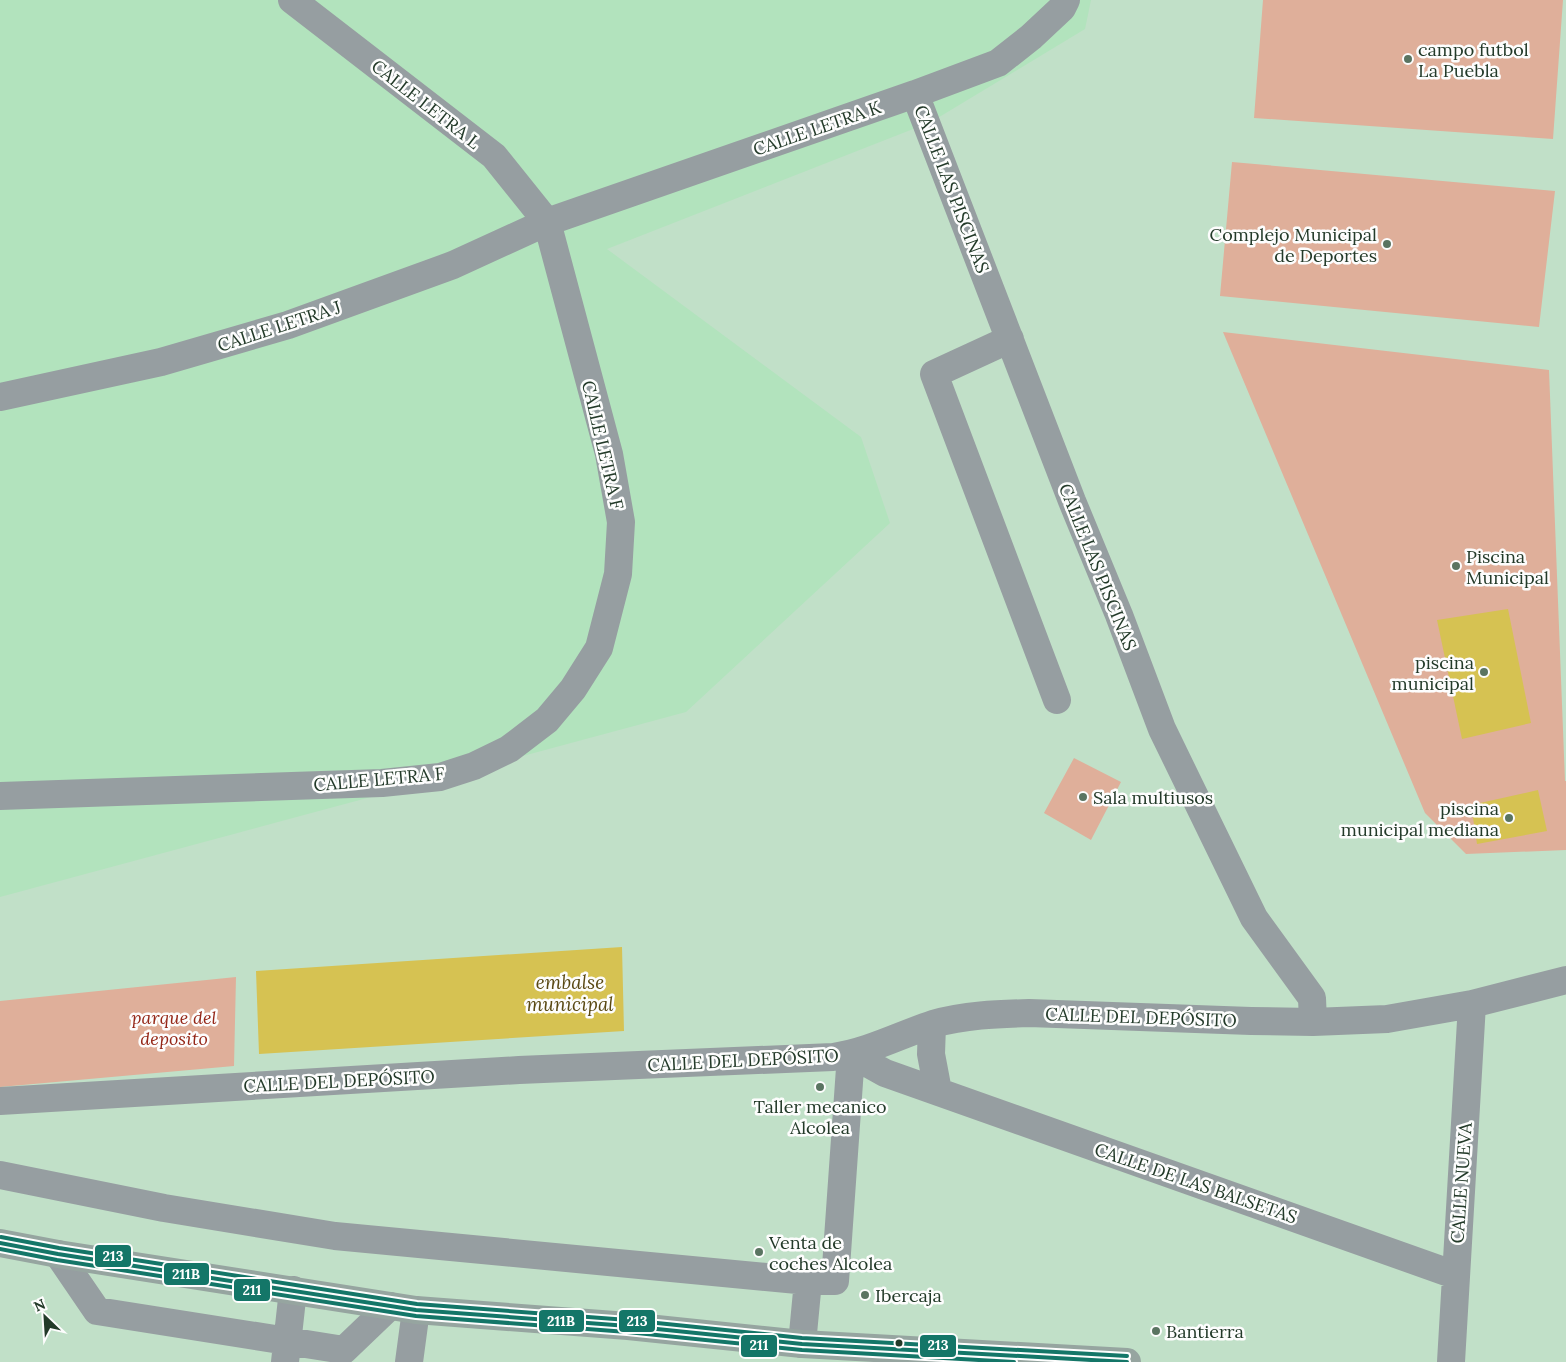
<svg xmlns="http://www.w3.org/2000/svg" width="1566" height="1362" font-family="Lora,serif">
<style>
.built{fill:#b2e3bd}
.green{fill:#dfaf9a}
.water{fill:#d6c252}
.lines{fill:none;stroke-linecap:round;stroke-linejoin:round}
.minor{stroke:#969ea1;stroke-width:28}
.highway{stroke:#96a5a0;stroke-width:28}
.bus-1-casing{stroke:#fdfdfd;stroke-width:8}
.bus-2-casing{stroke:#fdfdfd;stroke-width:8}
.bus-3-casing{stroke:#fdfdfd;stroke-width:8}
.bus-1{stroke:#147668;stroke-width:4}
.bus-2{stroke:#147668;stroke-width:4}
.bus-3{stroke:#147668;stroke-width:4}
.poi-dot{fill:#5a7461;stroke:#fdfdfd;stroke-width:2}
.bus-dot{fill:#233a29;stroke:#fdfdfd;stroke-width:2}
.labels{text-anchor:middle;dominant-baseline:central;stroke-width:5;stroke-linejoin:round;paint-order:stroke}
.poi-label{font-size:18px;fill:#233a29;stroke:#fdfdfd;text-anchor:start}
.street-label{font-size:18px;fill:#233a29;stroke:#fdfdfd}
.park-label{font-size:18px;font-style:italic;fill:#942617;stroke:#fdfdfd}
.water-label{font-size:19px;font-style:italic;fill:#594812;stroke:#fdfdfd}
.line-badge{stroke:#fdfdfd;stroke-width:2}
.badge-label{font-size:14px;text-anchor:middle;font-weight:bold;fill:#fff}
</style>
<rect width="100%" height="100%" fill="#c1e0c8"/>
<path class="built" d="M 0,0 L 1091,0 L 1085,29 L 931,122 L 607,249 L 861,437 L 890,523 L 686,712 L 0,897 Z"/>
<path class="green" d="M 1263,0 L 1563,0 L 1553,139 L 1254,118 Z
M 1232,162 L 1555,191 L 1539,327 L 1220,296 Z
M 1223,332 L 1549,370 L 1565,781 L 1566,781 L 1566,850 L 1466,854 L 1425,813 Z
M 1074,758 L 1121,782 L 1091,840 L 1044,813 Z
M 236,977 L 234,1066 L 0,1087 L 0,1001 Z"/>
<path class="water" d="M 1508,609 L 1531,723 L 1462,739 L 1437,620 Z
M 1538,790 L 1547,831 L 1477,844 L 1471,805 Z
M 622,947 L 624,1031 L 259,1054 L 256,971 Z"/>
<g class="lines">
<path class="minor" d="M 915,94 L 1072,501 L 1119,615 L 1162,729 L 1254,918 L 1312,998 L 1313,1022
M 1010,339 L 934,374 L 1057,700
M 0,397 L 161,362 L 288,325 L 453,265 L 547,222 L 915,94 L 998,63 L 1031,37 L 1062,8 L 1066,0
M 0,796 L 382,783 L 440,777 L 474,766 L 509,749 L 547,720 L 573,689 L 599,648 L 618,574 L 621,522 L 609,454 L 547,222 L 494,156 L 292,0
M 932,1025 L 931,1054 L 938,1091
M 851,1054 L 885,1073 L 1455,1275
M 0,1101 L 519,1070 L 833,1057 C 868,1052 900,1035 933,1024 C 965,1015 996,1014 1029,1013 L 1251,1021 L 1313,1022 L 1387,1019 L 1472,1004 L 1566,980
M 0,1175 L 164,1208 L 335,1236 L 808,1281 L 835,1281 L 851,1054
M 58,1254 L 97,1311 L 344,1350 L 390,1306
M 802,1344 L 808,1281
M 285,1362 L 293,1290
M 409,1362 L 416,1310
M 1451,1362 L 1472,1004"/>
<path class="highway" d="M 0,1243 L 58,1254 L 416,1310 L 628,1326 L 802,1344 L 1127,1362"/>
<g class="bus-1-casing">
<path id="bus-1" d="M 0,1243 L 58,1254 L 416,1310 L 628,1326 L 802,1344 L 1127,1362"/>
</g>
<g class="bus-2-casing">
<path id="bus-2" d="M 0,1249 L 57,1260 L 416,1316 L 627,1332 L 802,1350 L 1014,1362"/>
</g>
<g class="bus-3-casing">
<path id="bus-3" d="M 1,1237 L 59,1248 L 417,1304 L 628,1320 L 802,1338 L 1127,1356"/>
</g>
<use href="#bus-1" class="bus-1"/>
<use href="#bus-2" class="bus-2"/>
<use href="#bus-3" class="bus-3"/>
</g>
<g class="poi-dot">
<circle cx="1408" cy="59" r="5"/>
<circle cx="1387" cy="244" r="5"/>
<circle cx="1456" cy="566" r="5"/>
<circle cx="1484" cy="672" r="5"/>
<circle cx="1083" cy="797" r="5"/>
<circle cx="1509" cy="818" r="5"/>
<circle cx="820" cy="1087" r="5"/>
<circle cx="759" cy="1252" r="5"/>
<circle cx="865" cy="1295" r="5"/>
<circle cx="1156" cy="1331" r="5"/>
</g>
<circle class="bus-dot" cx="899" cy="1343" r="4.5"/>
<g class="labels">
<g class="poi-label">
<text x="1418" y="49">campo futbol<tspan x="1418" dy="21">La Puebla</tspan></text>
<text x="1377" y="234" text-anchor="end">Complejo Municipal<tspan x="1377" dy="21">de Deportes</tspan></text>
<text x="1466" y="556">Piscina<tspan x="1466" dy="21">Municipal</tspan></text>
<text x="1474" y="662" text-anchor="end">piscina<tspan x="1474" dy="21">municipal</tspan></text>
<text x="1093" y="797">Sala multiusos</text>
<text x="1499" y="808" text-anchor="end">piscina<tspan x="1499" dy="21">municipal mediana</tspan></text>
<text x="820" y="1106" text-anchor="middle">Taller mecanico<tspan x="820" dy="21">Alcolea</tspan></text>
<text x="769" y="1242">Venta de<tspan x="769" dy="21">coches Alcolea</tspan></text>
<text x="875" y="1295">Ibercaja</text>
<text x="1166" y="1331">Bantierra</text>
</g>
<g class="street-label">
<text transform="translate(426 104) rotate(38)">CALLE LETRA L</text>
<text transform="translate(817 128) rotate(-19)">CALLE LETRA K</text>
<text transform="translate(952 189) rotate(69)">CALLE LAS PISCINAS</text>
<text transform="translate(279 326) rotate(-18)">CALLE LETRA J</text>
<text transform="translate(603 445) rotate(77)">CALLE LETRA F</text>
<text transform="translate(1098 567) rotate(68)">CALLE LAS PISCINAS</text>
<text transform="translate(379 779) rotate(-5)">CALLE LETRA F</text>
<text transform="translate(1141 1017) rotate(2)">CALLE DEL DEPÓSITO</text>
<text transform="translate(743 1060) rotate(-3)">CALLE DEL DEPÓSITO</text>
<text transform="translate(339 1081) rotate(-3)">CALLE DEL DEPÓSITO</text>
<text transform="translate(1196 1183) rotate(19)">CALLE DE LAS BALSETAS</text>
<text transform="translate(1461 1183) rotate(-86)">CALLE NUEVA</text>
</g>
<g class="park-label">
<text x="174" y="1017">parque del<tspan x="174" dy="21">deposito</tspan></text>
</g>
<g class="water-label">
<text x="570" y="982">embalse<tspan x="570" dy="22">municipal</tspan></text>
</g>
</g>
<g class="line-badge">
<rect x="94" y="1244" width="38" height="24" rx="5" fill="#147668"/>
<rect x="163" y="1262" width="47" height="24" rx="5" fill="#147668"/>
<rect x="233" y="1278" width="38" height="24" rx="5" fill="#147668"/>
<rect x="618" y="1309" width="38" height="24" rx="5" fill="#147668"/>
<rect x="538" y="1309" width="47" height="24" rx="5" fill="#147668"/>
<rect x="919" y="1334" width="38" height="24" rx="5" fill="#147668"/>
<rect x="740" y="1334" width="38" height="24" rx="5" fill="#147668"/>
</g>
<g class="badge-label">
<text x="113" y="1261">213</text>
<text x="186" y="1279">211B</text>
<text x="252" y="1295">211</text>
<text x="637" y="1326">213</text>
<text x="561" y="1326">211B</text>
<text x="938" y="1350">213</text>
<text x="759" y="1350">211</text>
</g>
<g transform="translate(45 1317) rotate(335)" stroke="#fdfdfd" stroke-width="4" paint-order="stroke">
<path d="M0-4L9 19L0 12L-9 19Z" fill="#233a29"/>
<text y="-8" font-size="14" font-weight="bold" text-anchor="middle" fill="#233a29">N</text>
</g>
</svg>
